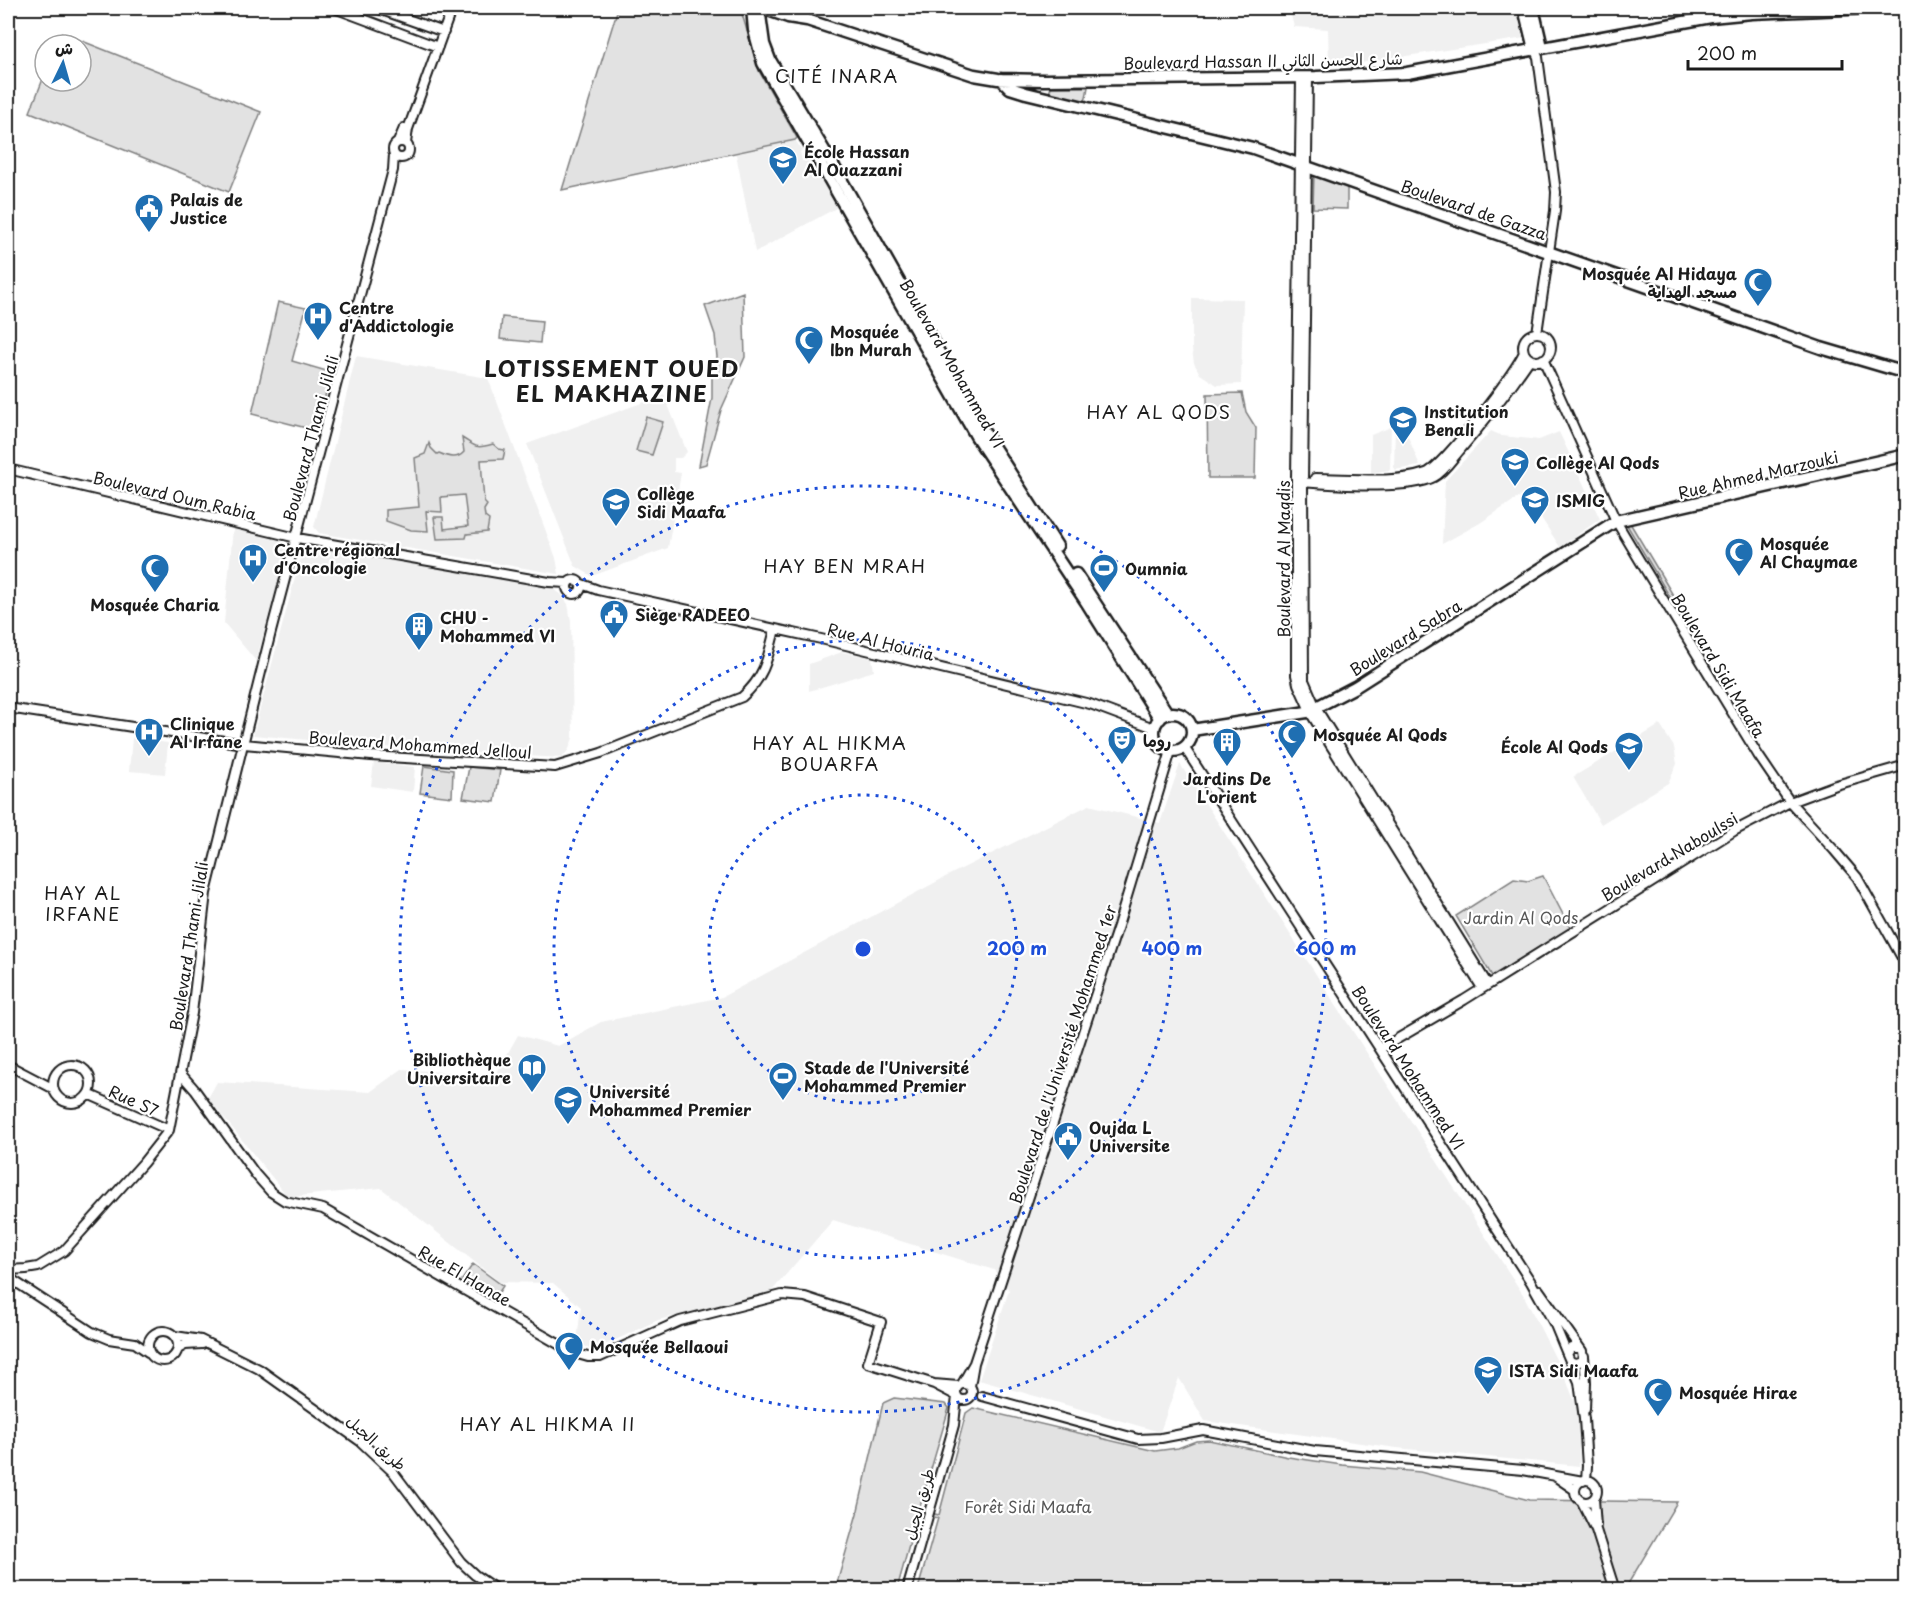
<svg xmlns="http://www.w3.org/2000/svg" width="1913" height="1597" font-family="'Playpen Sans','Playpen Sans Arabic',sans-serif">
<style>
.built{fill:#f0f0f0}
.green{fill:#e2e2e2;stroke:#7f7f7f;stroke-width:1.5}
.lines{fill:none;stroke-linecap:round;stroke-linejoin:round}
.minor-casing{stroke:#1c1c1c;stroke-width:12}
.major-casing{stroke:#1c1c1c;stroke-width:15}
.minor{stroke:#fff;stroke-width:8}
.major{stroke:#fff;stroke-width:10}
.ring{fill:none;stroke:#1d4ed8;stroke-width:3;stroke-dasharray:3 6}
.labels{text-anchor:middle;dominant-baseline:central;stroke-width:4.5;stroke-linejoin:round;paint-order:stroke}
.street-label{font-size:16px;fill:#1c1c1c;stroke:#fff}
.poi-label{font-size:16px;font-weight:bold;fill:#1c1c1c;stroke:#fff;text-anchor:start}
.park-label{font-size:16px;fill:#575757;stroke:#fff}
.neighbourhood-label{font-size:18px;letter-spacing:1.5px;fill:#1c1c1c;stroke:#fff}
.district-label{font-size:22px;font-weight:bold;letter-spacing:1.5px;fill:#1c1c1c;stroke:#fff}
.centre{fill:#1d4ed8;stroke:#fff;stroke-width:3}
.ring-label{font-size:18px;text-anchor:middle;font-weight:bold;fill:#1d4ed8;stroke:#fff;stroke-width:4.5;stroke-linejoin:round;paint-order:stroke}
</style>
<rect width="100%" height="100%" fill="#fff"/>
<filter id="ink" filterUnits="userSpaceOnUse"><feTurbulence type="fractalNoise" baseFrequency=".0167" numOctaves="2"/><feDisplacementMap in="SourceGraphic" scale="12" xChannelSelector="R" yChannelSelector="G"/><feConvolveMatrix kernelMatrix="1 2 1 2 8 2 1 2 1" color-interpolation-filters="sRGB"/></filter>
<g filter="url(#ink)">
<path class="built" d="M 1289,8 L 1518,8 L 1525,38 L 1360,63 L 1329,63 L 1328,29 L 1294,27 Z
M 795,140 L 802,150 L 800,152 L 802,161 L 808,161 L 838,207 L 755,252 L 736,154 Z
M 1192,298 L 1243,299 L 1241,384 L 1217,385 L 1200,374 L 1194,363 L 1192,349 Z
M 356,356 L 488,378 L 556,558 L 559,574 L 319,533 L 314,527 Z
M 664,395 L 687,452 L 681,458 L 674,458 L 674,472 L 681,473 L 668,548 L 592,576 L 575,566 L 527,444 Z
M 1401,419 L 1420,466 L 1394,470 L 1395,424 Z
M 1391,427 L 1390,470 L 1371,473 L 1371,435 Z
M 1491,431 L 1502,436 L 1539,440 L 1559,432 L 1600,519 L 1560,547 L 1525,493 L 1480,523 L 1442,544 L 1445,481 Z
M 233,529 L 289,543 L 256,661 L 224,623 Z
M 304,544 L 550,587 L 561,594 L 568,604 L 571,621 L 573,738 L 569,749 L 562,758 L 406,749 L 253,735 Z
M 842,652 L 872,658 L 874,671 L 809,691 L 809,664 Z
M 1660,725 L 1674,747 L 1677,764 L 1668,783 L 1601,824 L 1573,777 Z
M 132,738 L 168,743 L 165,774 L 129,771 Z
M 374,762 L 415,767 L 413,792 L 371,786 Z
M 1180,764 L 1524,1296 L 1565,1377 L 1580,1415 L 1579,1466 L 1397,1448 L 1205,1421 L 1179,1378 L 1160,1432 L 979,1380 L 1009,1290 L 994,1270 L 833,1220 L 770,1293 L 658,1320 L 592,1351 L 577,1340 L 581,1307 L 553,1283 L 500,1282 L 381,1188 L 288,1197 L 208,1098 L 217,1082 L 370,1092 L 402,1069 L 495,1076 L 518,1035 L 558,1046 L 601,1022 L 722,997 L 951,874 L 1089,805 L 1160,823 Z"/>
<path class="green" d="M 618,8 L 731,8 L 742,14 L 759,71 L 797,138 L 795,140 L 562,190 Z
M 62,33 L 261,112 L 229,192 L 30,112 L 45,74 L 45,81 L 81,81 L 81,45 L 57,45 Z
M 1051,87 L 1088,87 L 1085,103 L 1057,97 L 1049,93 Z
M 1314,173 L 1347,185 L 1347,209 L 1313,208 Z
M 743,292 L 745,357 L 721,410 L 706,464 L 699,466 L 712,398 L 712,375 L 717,357 L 715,335 L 705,306 Z
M 278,302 L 306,308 L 292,361 L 330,372 L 318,431 L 252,414 Z
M 502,317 L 542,321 L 540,343 L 500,339 Z
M 1242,393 L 1246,412 L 1256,428 L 1255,478 L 1208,478 L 1207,394 Z
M 646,417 L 663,422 L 652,455 L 636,451 Z
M 462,438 C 477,447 475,449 493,444 L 499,449 L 505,450 L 503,459 L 481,460 L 484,502 L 487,505 L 484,510 L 485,517 L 489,520 L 487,532 L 467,534 L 466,538 L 437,539 L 434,517 L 443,517 L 444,529 L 468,526 L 464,495 L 441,497 L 442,512 L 426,511 L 428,531 L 411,530 L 386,521 L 386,510 L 419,507 L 415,458 L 425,454 L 429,443 L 431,448 L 437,454 L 439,453 C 448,457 457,460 464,452 Z
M 1630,523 L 1695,632 L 1692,634 L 1627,525 Z
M 424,766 L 453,770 L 452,797 L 420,793 Z
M 469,767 L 500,770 L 495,802 L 463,798 Z
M 1543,876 L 1570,928 L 1492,976 L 1456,916 L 1514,879 L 1528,881 Z
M 473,1264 L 503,1286 L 495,1298 L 462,1280 Z
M 894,1398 L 946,1404 L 949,1408 L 919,1510 L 939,1515 L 966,1413 L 973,1408 L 1155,1451 L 1178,1448 L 1196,1441 L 1209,1440 L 1288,1457 L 1342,1465 L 1420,1472 L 1529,1500 L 1677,1502 L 1625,1589 L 918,1589 L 938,1518 L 918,1513 L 897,1589 L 835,1590 L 858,1510 L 883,1403 Z"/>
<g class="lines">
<g class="minor-casing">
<path id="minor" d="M 334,8 L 438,47
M 376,8 L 444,32
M 1534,49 L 1538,57 L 1556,192 L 1555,211 L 1537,333
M 1301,77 L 1296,478 L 1296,675 L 1298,684 L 1313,717 L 1482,988
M 1308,77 L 1303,482 L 1304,680 L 1316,708 L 1488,985
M393 150a8 8 0 1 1 16 0a8 8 0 1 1-16 0Z
M 398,142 L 404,128
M 406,143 L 408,129 L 452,8
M1523 347a14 14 0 1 1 28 0a14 14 0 1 1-28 0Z
M 1543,359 L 1616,521 L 1640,561 L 1758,755 L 1790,802 L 1834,850 L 1857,877 L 1906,965
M 8,469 L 297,538 L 549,582 L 567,583
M 1315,478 C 1349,478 1394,484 1426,473 C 1443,467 1516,372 1524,352
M 1301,482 C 1332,484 1408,491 1434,477 C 1445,471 1452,459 1460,450 C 1485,421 1508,391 1530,359
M567 587a7 7 0 1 1 14 0a7 7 0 1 1-14 0Z
M 579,583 L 598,590 L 821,639 L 1090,704 L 1154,728
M 8,708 L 244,744 L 371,756 L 555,767 L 601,753 L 742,697 C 765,677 768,657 775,629
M 1184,747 L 1531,1282 L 1555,1325 L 1567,1354
M 1380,1049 L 1464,1000 L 1734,831 L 1790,802 L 1836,785 L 1906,765
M 8,1065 L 54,1089
M53 1084a19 19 0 1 1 38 0a19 19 0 1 1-38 0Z
M 181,1074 L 195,1090 L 256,1175 L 271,1192 L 285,1201 L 323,1209 L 574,1353 L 588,1357 L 600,1357 L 680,1321 L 782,1295 L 805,1297 L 881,1322 L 868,1363 L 934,1384
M 88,1094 L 169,1130
M 8,1270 L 26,1269 L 38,1267 L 64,1251 L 143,1163 L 169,1130 L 192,1013 L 206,893 L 271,632 L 393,170 L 394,154
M 8,1277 L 92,1332 L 109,1339 L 135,1343 L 148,1352
M 1539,1290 L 1582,1351 L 1583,1358 C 1580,1363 1575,1364 1570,1361
M148 1346a15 15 0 1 1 30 0a15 15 0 1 1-30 0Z
M 175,1336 L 201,1340 L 259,1369 L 360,1441 L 394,1473 L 461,1562 L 475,1575 L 497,1590
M 1579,1348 L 1571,1348 L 1567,1354 L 1579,1382 L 1584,1419 L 1587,1466 L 1586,1480
M 178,1349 L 185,1345 L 202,1344
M 1584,1356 L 1586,1382 L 1585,1409
M 974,1363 L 1118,926 L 1171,751
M956 1392a8 8 0 1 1 16 0a8 8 0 1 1-16 0Z
M 962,1384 L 974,1363 L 970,1386
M 957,1396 L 934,1384 L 958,1386
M 982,1396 L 1138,1439 L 1161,1438 L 1203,1430 L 1315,1451 L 1523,1470 L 1583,1481
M 1556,1477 L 1575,1490
M1575 1491a11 11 0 1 1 22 0a11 11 0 1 1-22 0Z
M 1594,1499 L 1596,1526
M 1582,1502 L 1596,1530 L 1615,1590
M 907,1590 L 954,1425 L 957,1396"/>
</g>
<g class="major-casing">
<path id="major" d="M 752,8 L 754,30 L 763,63 L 976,436 L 1085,600 L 1160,719
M 759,8 L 764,44 L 770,60 L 833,165 L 984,432 L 1057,546
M 762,8 L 788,17 L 807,20 L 974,75 L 998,79 L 1044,80 L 1316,77 L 1407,73 L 1711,17 L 1752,13 L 1869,8
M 1524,8 L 1534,49
M 1533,8 L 1542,47
M 1001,79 L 1010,88 L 1026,93 L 1253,148 L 1821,348 L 1906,373
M 1076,574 L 1168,714
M1154 732a19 19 0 1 1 38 0a19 19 0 1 1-38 0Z
M 1192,730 L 1307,712 L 1355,687 L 1616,521 L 1906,455"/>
</g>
<use href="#minor" class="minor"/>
<use href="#major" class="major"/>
</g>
</g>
<g class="ring">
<circle cx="863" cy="949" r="154"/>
<circle cx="863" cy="949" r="309"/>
<circle cx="863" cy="949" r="463"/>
</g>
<defs>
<g id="school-pin" transform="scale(1.5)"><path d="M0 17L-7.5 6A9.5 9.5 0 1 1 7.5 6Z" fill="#1f6fb2" stroke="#fff"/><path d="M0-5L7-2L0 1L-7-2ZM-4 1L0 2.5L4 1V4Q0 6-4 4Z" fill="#fff"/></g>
<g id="civic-pin" transform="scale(1.5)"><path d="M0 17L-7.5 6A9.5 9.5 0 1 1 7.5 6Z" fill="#1f6fb2" stroke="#fff"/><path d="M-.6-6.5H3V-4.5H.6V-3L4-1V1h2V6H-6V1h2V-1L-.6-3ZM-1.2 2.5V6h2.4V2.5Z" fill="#fff"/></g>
<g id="mosque-pin" transform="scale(1.5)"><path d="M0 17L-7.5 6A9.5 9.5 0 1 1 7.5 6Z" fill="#1f6fb2" stroke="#fff"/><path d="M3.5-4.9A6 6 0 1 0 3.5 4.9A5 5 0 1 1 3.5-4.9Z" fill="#fff"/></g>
<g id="hospital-pin" transform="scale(1.5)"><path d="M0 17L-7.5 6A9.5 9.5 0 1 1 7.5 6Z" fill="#1f6fb2" stroke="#fff"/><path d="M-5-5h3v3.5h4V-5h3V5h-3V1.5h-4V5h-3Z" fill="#fff"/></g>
<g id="stadium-pin" transform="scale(1.5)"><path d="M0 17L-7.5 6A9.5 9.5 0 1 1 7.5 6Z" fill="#1f6fb2" stroke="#fff"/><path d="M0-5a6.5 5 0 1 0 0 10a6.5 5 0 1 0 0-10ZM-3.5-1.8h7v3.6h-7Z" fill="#fff"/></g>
<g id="building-pin" transform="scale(1.5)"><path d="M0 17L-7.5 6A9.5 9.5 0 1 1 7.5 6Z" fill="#1f6fb2" stroke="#fff"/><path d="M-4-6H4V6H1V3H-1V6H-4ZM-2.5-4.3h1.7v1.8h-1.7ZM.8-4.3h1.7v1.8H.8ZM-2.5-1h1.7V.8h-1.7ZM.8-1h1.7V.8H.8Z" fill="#fff"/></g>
<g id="theatre-pin" transform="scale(1.5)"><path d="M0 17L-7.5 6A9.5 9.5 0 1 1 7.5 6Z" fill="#1f6fb2" stroke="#fff"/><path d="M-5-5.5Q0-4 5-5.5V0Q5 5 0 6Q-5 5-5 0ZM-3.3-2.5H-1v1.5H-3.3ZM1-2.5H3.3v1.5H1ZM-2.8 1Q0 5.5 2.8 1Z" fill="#fff"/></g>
<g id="library-pin" transform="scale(1.5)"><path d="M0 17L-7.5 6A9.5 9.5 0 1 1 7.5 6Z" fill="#1f6fb2" stroke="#fff"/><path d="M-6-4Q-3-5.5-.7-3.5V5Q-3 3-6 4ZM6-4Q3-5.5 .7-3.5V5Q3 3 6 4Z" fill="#fff"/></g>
<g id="university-pin" transform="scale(1.5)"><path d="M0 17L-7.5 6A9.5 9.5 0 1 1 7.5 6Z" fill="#1f6fb2" stroke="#fff"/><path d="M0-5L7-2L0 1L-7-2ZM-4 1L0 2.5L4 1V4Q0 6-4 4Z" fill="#fff"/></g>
</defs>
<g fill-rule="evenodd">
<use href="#school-pin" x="783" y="160"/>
<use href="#civic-pin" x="149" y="208"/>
<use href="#mosque-pin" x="1758" y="282"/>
<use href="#hospital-pin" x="318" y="316"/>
<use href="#mosque-pin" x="809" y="340"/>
<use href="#school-pin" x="1403" y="420"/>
<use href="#school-pin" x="1515" y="462"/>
<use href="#school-pin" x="1535" y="500"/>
<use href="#school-pin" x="616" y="502"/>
<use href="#mosque-pin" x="1739" y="552"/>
<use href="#hospital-pin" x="253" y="558"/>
<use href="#mosque-pin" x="155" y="568"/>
<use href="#stadium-pin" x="1104" y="568"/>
<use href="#civic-pin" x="614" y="614"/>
<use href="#building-pin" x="419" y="626"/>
<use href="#hospital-pin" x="149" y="732"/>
<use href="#mosque-pin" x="1292" y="734"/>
<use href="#theatre-pin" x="1122" y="740"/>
<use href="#building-pin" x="1227" y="742"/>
<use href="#school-pin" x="1629" y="746"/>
<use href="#library-pin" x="532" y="1068"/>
<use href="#stadium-pin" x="783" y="1076"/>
<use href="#university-pin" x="568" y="1100"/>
<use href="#civic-pin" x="1068" y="1136"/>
<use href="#mosque-pin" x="569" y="1346"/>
<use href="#university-pin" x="1488" y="1370"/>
<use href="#mosque-pin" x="1658" y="1392"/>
</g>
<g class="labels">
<g class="street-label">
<text transform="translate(1263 60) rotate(-1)">Boulevard Hassan II شارع الحسن الثاني</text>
<text transform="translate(1474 209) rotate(19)">Boulevard de Gazza</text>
<text transform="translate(953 363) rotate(60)">Boulevard Mohammed VI</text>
<text transform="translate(310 438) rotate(-75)">Boulevard Thami Jilali</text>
<text transform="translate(1758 474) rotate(-13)">Rue Ahmed Marzouki</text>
<text transform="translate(175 495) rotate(13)">Boulevard Oum Rabia</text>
<text transform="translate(1283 559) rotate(-90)">Boulevard Al Maqdis</text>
<text transform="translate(1405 637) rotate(-32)">Boulevard Sabra</text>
<text transform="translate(881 641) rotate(14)">Rue Al Houria</text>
<text transform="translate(1719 665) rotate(59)">Boulevard Sidi Maafa</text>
<text transform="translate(420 744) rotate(4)">Boulevard Mohammed Jelloul</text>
<text transform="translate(1669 856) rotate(-31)">Boulevard Naboulssi</text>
<text transform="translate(188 946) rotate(-81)">Boulevard Thami Jilali</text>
<text transform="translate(1062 1054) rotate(-72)">Boulevard de l'Université Mohammed 1er</text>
<text transform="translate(1409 1067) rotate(57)">Boulevard Mohammed VI</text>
<text transform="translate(134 1100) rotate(24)">Rue S7</text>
<text transform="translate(465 1275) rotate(30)">Rue El Hanae</text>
<text transform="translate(377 1442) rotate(42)">طريق الجبل</text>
<text transform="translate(918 1504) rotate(-74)">طريق الجبل</text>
</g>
<g class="poi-label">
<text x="804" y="151">École Hassan<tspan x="804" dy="18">Al Ouazzani</tspan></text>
<text x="170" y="199">Palais de<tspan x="170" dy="18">Justice</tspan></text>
<text x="1737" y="273" text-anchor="end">Mosquée Al Hidaya<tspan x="1737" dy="18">مسجد الهداية</tspan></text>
<text x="339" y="307">Centre<tspan x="339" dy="18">d'Addictologie</tspan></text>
<text x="830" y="331">Mosquée<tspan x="830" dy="18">Ibn Murah</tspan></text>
<text x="1424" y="411">Institution<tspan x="1424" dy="18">Benali</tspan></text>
<text x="1536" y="462">Collège Al Qods</text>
<text x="637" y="493">Collège<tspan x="637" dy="18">Sidi Maafa</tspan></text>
<text x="1556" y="500">ISMIG</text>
<text x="1760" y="543">Mosquée<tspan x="1760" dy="18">Al Chaymae</tspan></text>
<text x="274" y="549">Centre régional<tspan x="274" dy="18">d'Oncologie</tspan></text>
<text x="1125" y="568">Oumnia</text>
<text x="155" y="604" text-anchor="middle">Mosquée Charia</text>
<text x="635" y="614">Siège RADEEO</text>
<text x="440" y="617">CHU -<tspan x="440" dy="18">Mohammed VI</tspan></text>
<text x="170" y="723">Clinique<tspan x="170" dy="18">Al Irfane</tspan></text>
<text x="1313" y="734">Mosquée Al Qods</text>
<text x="1143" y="740">روما</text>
<text x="1608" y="746" text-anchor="end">École Al Qods</text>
<text x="1227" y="778" text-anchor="middle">Jardins De<tspan x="1227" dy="18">L'orient</tspan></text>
<text x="511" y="1059" text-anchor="end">Bibliothèque<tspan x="511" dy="18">Universitaire</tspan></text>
<text x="804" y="1067">Stade de l'Université<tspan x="804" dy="18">Mohammed Premier</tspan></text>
<text x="589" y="1091">Université<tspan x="589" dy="18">Mohammed Premier</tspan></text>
<text x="1089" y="1127">Oujda L<tspan x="1089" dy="18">Universite</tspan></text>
<text x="590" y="1346">Mosquée Bellaoui</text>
<text x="1509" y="1370">ISTA Sidi Maafa</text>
<text x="1679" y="1392">Mosquée Hirae</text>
</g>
<g class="park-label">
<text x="1521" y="917">Jardin Al Qods</text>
<text x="1028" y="1506">Forêt Sidi Maafa</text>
</g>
<g class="neighbourhood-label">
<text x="837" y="75">CITÉ INARA</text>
<text x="1159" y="411">HAY AL QODS</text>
<text x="845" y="565">HAY BEN MRAH</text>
<text x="830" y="742">HAY AL HIKMA<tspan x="830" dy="21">BOUARFA</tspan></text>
<text x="83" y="892">HAY AL<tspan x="83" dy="21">IRFANE</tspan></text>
<text x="548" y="1423">HAY AL HIKMA II</text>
</g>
<g class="district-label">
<text x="612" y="367">LOTISSEMENT OUED<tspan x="612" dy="25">EL MAKHAZINE</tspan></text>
</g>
</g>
<circle cx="863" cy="949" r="9" class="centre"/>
<g class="ring-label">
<text x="1017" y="955">200 m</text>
<text x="1172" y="955">400 m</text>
<text x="1326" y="955">600 m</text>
</g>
<rect width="1913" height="1597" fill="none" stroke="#fff" stroke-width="30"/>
<rect x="15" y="15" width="1883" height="1567" fill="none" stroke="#1c1c1c" stroke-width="2" filter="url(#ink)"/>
<g transform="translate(63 63) rotate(5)"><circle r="28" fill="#ffffff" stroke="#a4a4a4" stroke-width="1.5"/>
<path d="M0-4.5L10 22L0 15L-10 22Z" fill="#1f6fb2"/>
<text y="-9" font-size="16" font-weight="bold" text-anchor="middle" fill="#1c1c1c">ش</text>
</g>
<path d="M1688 60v9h154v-9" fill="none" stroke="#1c1c1c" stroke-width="3"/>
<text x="1697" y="60" font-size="18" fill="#1c1c1c" stroke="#ffffff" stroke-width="4.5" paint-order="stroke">200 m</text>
</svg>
